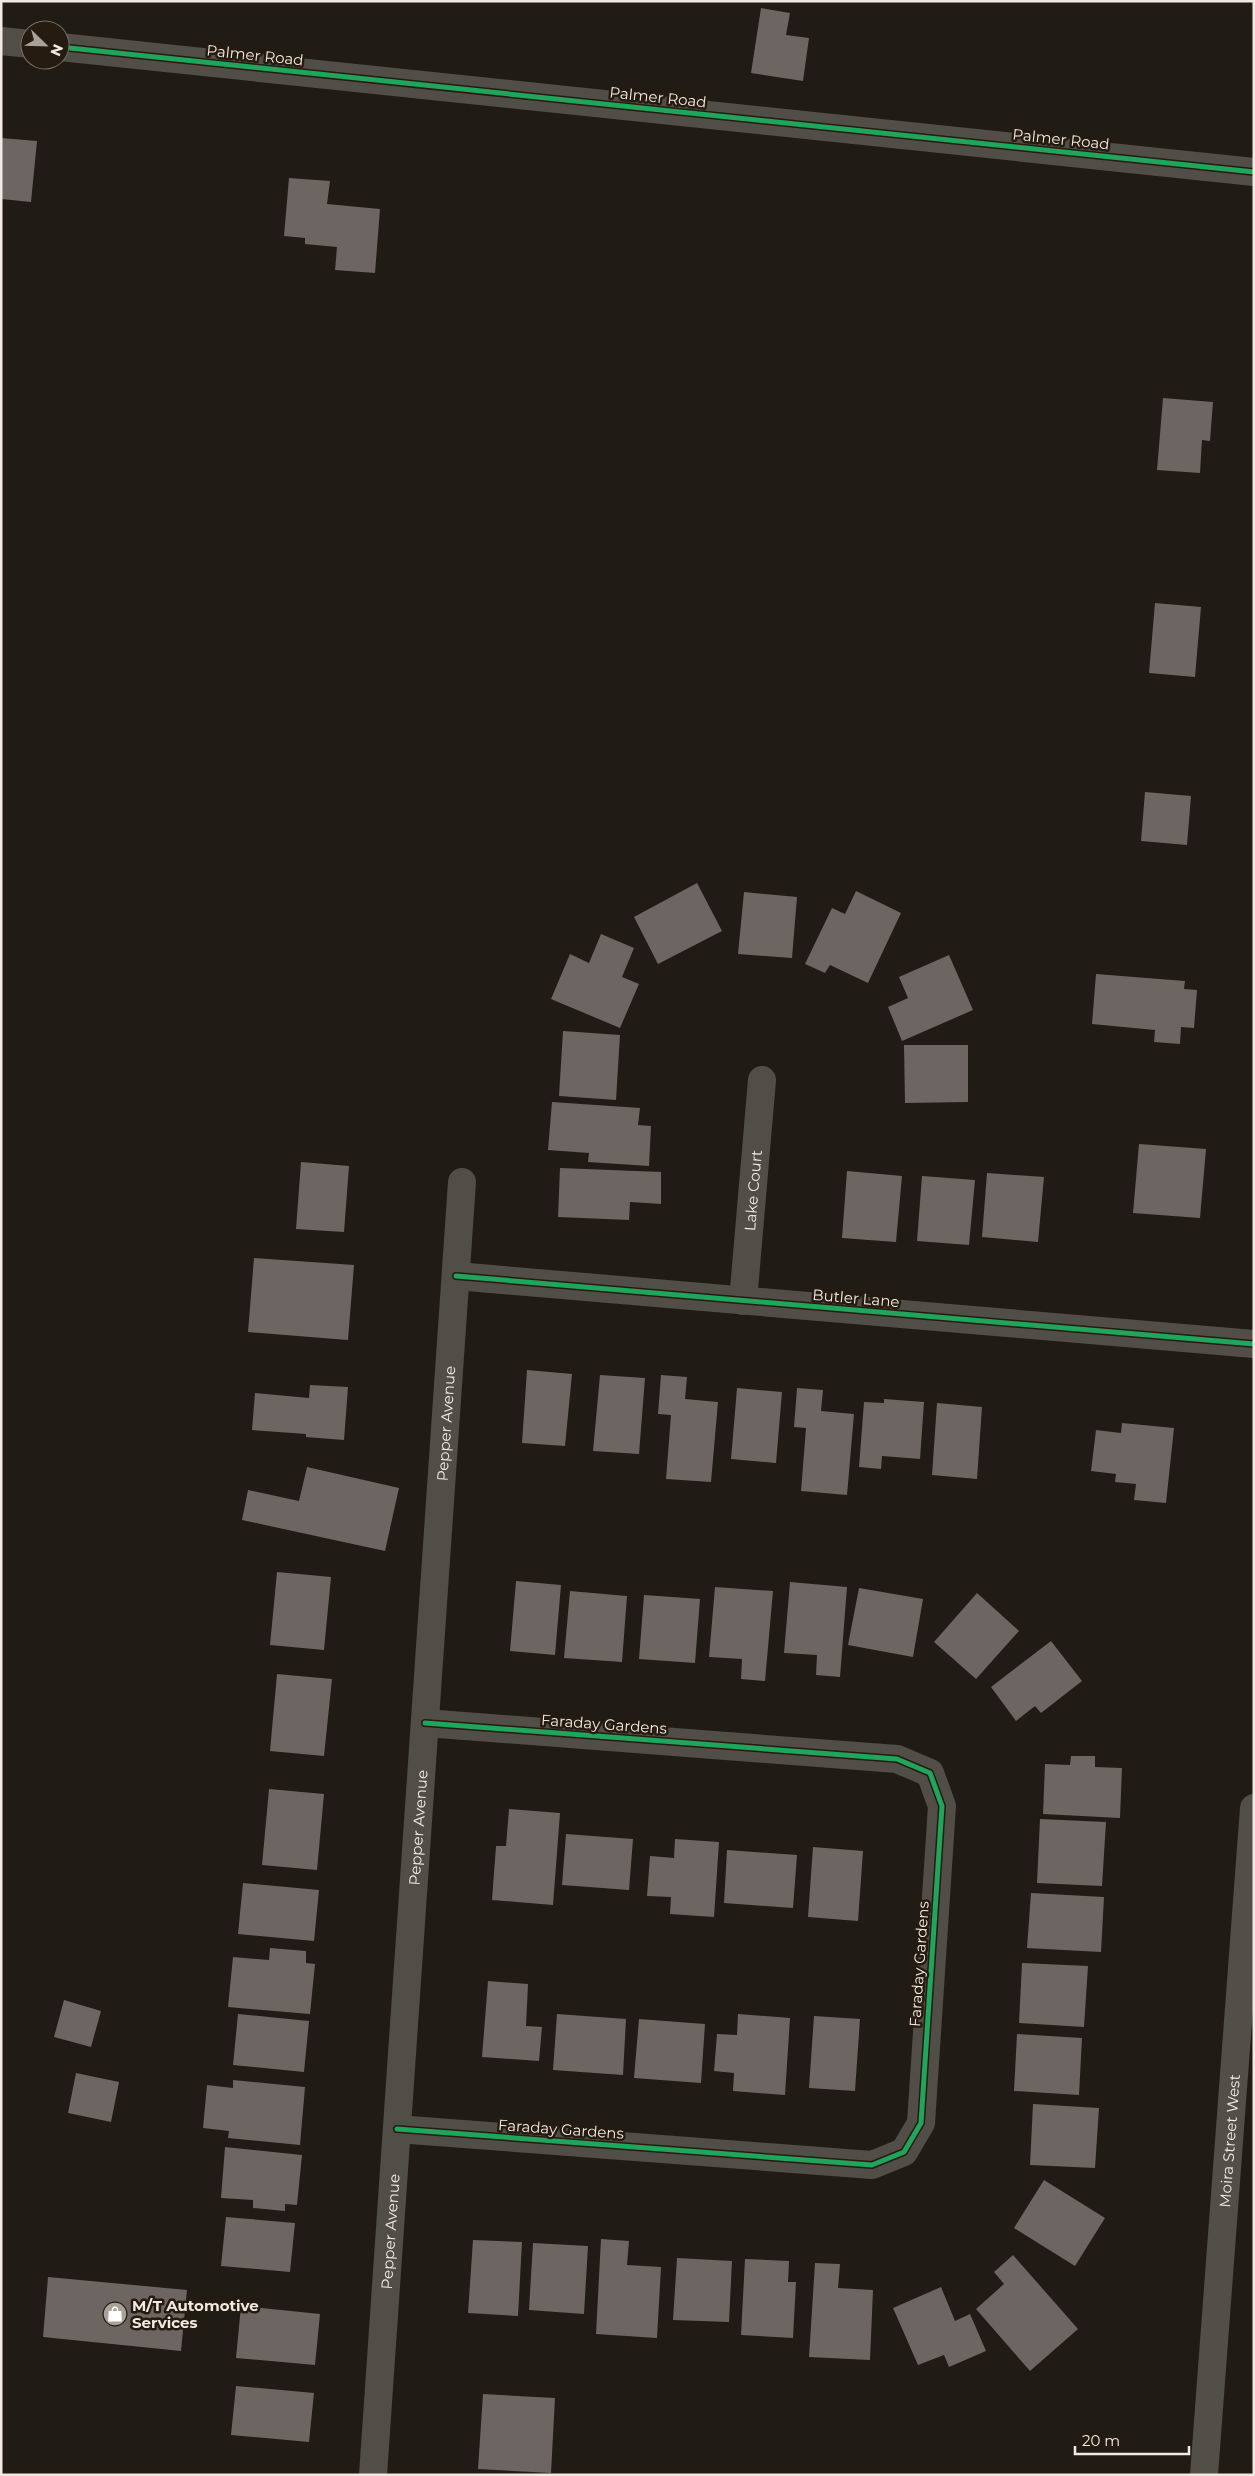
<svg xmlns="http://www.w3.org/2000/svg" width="1255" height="2476" font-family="Montserrat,sans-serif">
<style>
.building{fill:#6c6561}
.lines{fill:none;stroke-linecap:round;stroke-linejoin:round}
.minor{stroke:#514e48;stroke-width:28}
.tertiary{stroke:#514e48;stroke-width:28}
.secondary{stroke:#524f48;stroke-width:28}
.cycleway-casing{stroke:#261b10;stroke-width:8}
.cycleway{stroke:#20a55d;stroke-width:5}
.labels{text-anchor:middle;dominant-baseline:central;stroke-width:5;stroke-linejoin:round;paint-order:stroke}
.street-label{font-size:15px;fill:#f2eae2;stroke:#261b10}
.poi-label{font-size:15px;font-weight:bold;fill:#f2eae2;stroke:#261b10;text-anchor:start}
</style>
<rect width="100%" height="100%" fill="#211b15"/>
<path class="building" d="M 761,8 L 790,13 L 786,35 L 809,38 L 803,81 L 751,73 Z
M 1,138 L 37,141 L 31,202 L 1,199 Z
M 289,178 L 330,181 L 327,204 L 380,209 L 375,273 L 335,270 L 337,247 L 305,244 L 305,238 L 284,236 Z
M 1163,398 L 1213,402 L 1210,441 L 1202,440 L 1200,473 L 1157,470 Z
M 1155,603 L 1201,607 L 1195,677 L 1149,673 Z
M 1145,792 L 1191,796 L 1187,845 L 1141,841 Z
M 697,883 L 722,931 L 658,964 L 634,917 Z
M 856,891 L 901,913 L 868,983 L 830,965 L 825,973 L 805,964 L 832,908 L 845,914 Z
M 744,892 L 797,897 L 792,958 L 738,954 Z
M 601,934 L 634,948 L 622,977 L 639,984 L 620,1028 L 551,999 L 570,954 L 589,963 Z
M 949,955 L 973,1010 L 902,1041 L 888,1007 L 908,998 L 899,977 Z
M 1096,974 L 1185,981 L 1184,989 L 1197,990 L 1194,1028 L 1181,1027 L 1180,1044 L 1154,1042 L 1155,1030 L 1092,1024 Z
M 563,1031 L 620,1035 L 616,1100 L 559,1096 Z
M 904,1045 L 968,1045 L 968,1102 L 905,1103 Z
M 552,1102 L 640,1108 L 638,1125 L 651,1126 L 649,1166 L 588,1162 L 589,1153 L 548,1150 Z
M 1139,1144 L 1206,1149 L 1200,1218 L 1133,1213 Z
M 301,1162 L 349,1166 L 344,1232 L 296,1229 Z
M 560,1168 L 661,1172 L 661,1204 L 630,1202 L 629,1220 L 558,1217 Z
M 847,1171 L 902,1176 L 896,1242 L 842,1238 Z
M 987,1173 L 1044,1177 L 1038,1242 L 982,1237 Z
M 922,1176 L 975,1180 L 969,1245 L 917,1241 Z
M 254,1258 L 354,1265 L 348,1340 L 248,1332 Z
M 527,1370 L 572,1374 L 565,1446 L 522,1443 Z
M 600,1375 L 645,1378 L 639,1454 L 593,1451 Z
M 661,1375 L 687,1377 L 685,1399 L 718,1402 L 711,1482 L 666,1479 L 671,1415 L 658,1414 Z
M 310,1385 L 348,1387 L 344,1440 L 306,1437 L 306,1434 L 252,1430 L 255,1393 L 309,1398 Z
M 737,1388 L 782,1392 L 776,1463 L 731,1459 Z
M 797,1388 L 823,1390 L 821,1411 L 854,1414 L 847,1495 L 801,1491 L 806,1428 L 794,1427 Z
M 884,1399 L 924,1402 L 920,1459 L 882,1456 L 881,1469 L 859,1467 L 864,1402 L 884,1403 Z
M 937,1403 L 982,1407 L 977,1479 L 932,1475 Z
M 1122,1423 L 1174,1428 L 1166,1503 L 1134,1500 L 1136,1484 L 1115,1482 L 1116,1474 L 1091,1471 L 1096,1430 L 1121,1433 Z
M 307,1467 L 399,1488 L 385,1551 L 242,1520 L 248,1490 L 299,1501 Z
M 277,1572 L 331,1577 L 324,1650 L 270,1645 Z
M 516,1581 L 561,1585 L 555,1655 L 510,1651 Z
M 790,1582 L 847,1587 L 840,1677 L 816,1675 L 817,1655 L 784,1653 Z
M 715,1587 L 773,1591 L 765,1681 L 741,1679 L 742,1659 L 709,1657 Z
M 859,1588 L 923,1599 L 913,1657 L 848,1645 Z
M 570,1591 L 627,1596 L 622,1662 L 564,1658 Z
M 977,1593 L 1019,1631 L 976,1679 L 934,1642 Z
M 644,1595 L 700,1599 L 695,1663 L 639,1659 Z
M 1051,1641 L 1082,1681 L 1041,1713 L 1035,1706 L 1016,1721 L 991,1687 Z
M 277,1674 L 332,1679 L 324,1756 L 270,1751 Z
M 1071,1756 L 1095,1756 L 1095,1767 L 1122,1768 L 1120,1818 L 1043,1814 L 1045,1764 L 1070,1765 Z
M 269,1789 L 324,1794 L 317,1870 L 262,1865 Z
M 509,1809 L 560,1813 L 553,1905 L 492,1900 L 496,1846 L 506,1846 Z
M 1040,1819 L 1106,1822 L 1102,1886 L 1037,1883 Z
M 566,1834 L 633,1839 L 629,1890 L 562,1885 Z
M 675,1839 L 719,1842 L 714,1917 L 670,1914 L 671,1897 L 647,1896 L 650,1856 L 674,1858 Z
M 813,1847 L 863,1851 L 858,1921 L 808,1917 Z
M 727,1850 L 797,1855 L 793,1908 L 724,1903 Z
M 243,1883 L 319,1890 L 314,1941 L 238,1934 Z
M 1031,1893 L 1104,1897 L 1101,1952 L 1027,1948 Z
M 270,1948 L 306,1951 L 306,1963 L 315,1964 L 310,2014 L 228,2007 L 233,1957 L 269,1960 Z
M 1022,1963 L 1088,1966 L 1084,2027 L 1019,2023 Z
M 488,1981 L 528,1984 L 526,2026 L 542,2027 L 539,2061 L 482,2057 Z
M 64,2000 L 101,2011 L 91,2047 L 54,2037 Z
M 238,2014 L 309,2021 L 304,2072 L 233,2065 Z
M 557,2014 L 626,2019 L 623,2075 L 553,2070 Z
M 738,2014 L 790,2018 L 785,2095 L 733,2091 L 734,2073 L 714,2071 L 717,2034 L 737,2035 Z
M 814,2016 L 860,2019 L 855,2091 L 809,2088 Z
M 639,2019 L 705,2024 L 701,2083 L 634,2078 Z
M 1017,2034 L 1082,2038 L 1079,2095 L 1014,2091 Z
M 76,2073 L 119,2082 L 111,2122 L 68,2113 Z
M 233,2080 L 305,2087 L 300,2145 L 228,2138 L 229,2131 L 203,2128 L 207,2085 L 233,2088 Z
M 1033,2104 L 1099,2108 L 1095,2168 L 1030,2165 Z
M 225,2147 L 302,2155 L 297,2205 L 285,2204 L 285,2211 L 253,2208 L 253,2200 L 221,2198 Z
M 1044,2180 L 1105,2218 L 1075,2266 L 1014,2228 Z
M 226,2217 L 295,2223 L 290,2272 L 221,2266 Z
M 601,2239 L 629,2241 L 627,2265 L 661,2267 L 657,2338 L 596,2334 Z
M 473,2240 L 522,2242 L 518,2316 L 468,2313 Z
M 533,2243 L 588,2246 L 584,2314 L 529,2310 Z
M 1013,2255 L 1078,2329 L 1030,2371 L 976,2309 L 1004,2284 L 994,2272 Z
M 677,2258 L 732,2261 L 729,2322 L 673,2320 Z
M 745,2259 L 789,2261 L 788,2282 L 796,2282 L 793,2338 L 741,2335 Z
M 815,2263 L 840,2264 L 838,2288 L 873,2290 L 870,2360 L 809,2357 Z
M 48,2277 L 187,2290 L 181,2351 L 43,2337 Z
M 941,2287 L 955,2321 L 970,2314 L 986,2351 L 949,2367 L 944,2355 L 918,2365 L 893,2308 Z
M 241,2306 L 320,2314 L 315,2365 L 236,2358 Z
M 236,2386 L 314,2393 L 309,2442 L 231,2435 Z
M 483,2394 L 555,2398 L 551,2473 L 478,2469 Z"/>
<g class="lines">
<g class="minor">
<path d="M 456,1276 L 1254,1344"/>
<path id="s1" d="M 743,1301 L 762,1080"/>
<path d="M 397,2129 L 872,2165 L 904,2152 L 921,2123 L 942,1806 L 930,1773 L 897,1759 L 425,1723"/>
<path id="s2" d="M 373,2475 L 462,1182"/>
</g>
<path class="tertiary" d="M 1,41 L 30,44
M 60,47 L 1254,172"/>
<path class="secondary" id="s3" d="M 1204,2475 L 1254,1808"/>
<g class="cycleway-casing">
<path id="cycleway" d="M 60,47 L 1254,172
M 456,1276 L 1254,1344
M 397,2129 L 872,2165 L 904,2152 L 921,2123 L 942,1806 L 930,1773 L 897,1759 L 425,1723"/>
</g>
<use href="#cycleway" class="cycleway"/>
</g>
<defs>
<g id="shop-disc" transform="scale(1.25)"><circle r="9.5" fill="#a9a29a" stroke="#261b10"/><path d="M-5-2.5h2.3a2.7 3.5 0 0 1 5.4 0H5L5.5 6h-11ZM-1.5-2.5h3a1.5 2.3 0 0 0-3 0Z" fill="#fff"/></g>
</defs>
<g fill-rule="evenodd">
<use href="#shop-disc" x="115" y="2314"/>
</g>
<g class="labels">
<g class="street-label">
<text transform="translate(255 55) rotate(6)">Palmer Road</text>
<text transform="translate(658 97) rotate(6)">Palmer Road</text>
<text transform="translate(1061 139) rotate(6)">Palmer Road</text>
<text stroke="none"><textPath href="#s1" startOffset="111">Lake Court</textPath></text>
<text transform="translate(856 1298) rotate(5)">Butler Lane</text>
<text stroke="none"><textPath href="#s2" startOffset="1054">Pepper Avenue</textPath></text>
<text transform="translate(604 1724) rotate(4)">Faraday Gardens</text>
<text stroke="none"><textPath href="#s2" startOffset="649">Pepper Avenue</textPath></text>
<text transform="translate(919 1964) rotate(-86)">Faraday Gardens</text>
<text transform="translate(561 2129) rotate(4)">Faraday Gardens</text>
<text stroke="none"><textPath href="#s3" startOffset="335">Moira Street West</textPath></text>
<text stroke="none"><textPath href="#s2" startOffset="244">Pepper Avenue</textPath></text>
</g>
<g class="poi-label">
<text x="132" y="2305">M/T Automotive<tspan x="132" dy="17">Services</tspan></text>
</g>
</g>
<rect width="1255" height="2476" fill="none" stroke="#f2eae2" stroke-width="5"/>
<g transform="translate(45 45) rotate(113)"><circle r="24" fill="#261b10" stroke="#786e64"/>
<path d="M0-4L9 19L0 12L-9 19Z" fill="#a9a29a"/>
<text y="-8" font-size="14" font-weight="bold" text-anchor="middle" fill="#f2eae2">N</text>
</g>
<path d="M1075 2446v8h114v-8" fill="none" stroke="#f2eae2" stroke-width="2.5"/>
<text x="1082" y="2446" font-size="15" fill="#f2eae2" stroke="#261b10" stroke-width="4" paint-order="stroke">20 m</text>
</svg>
